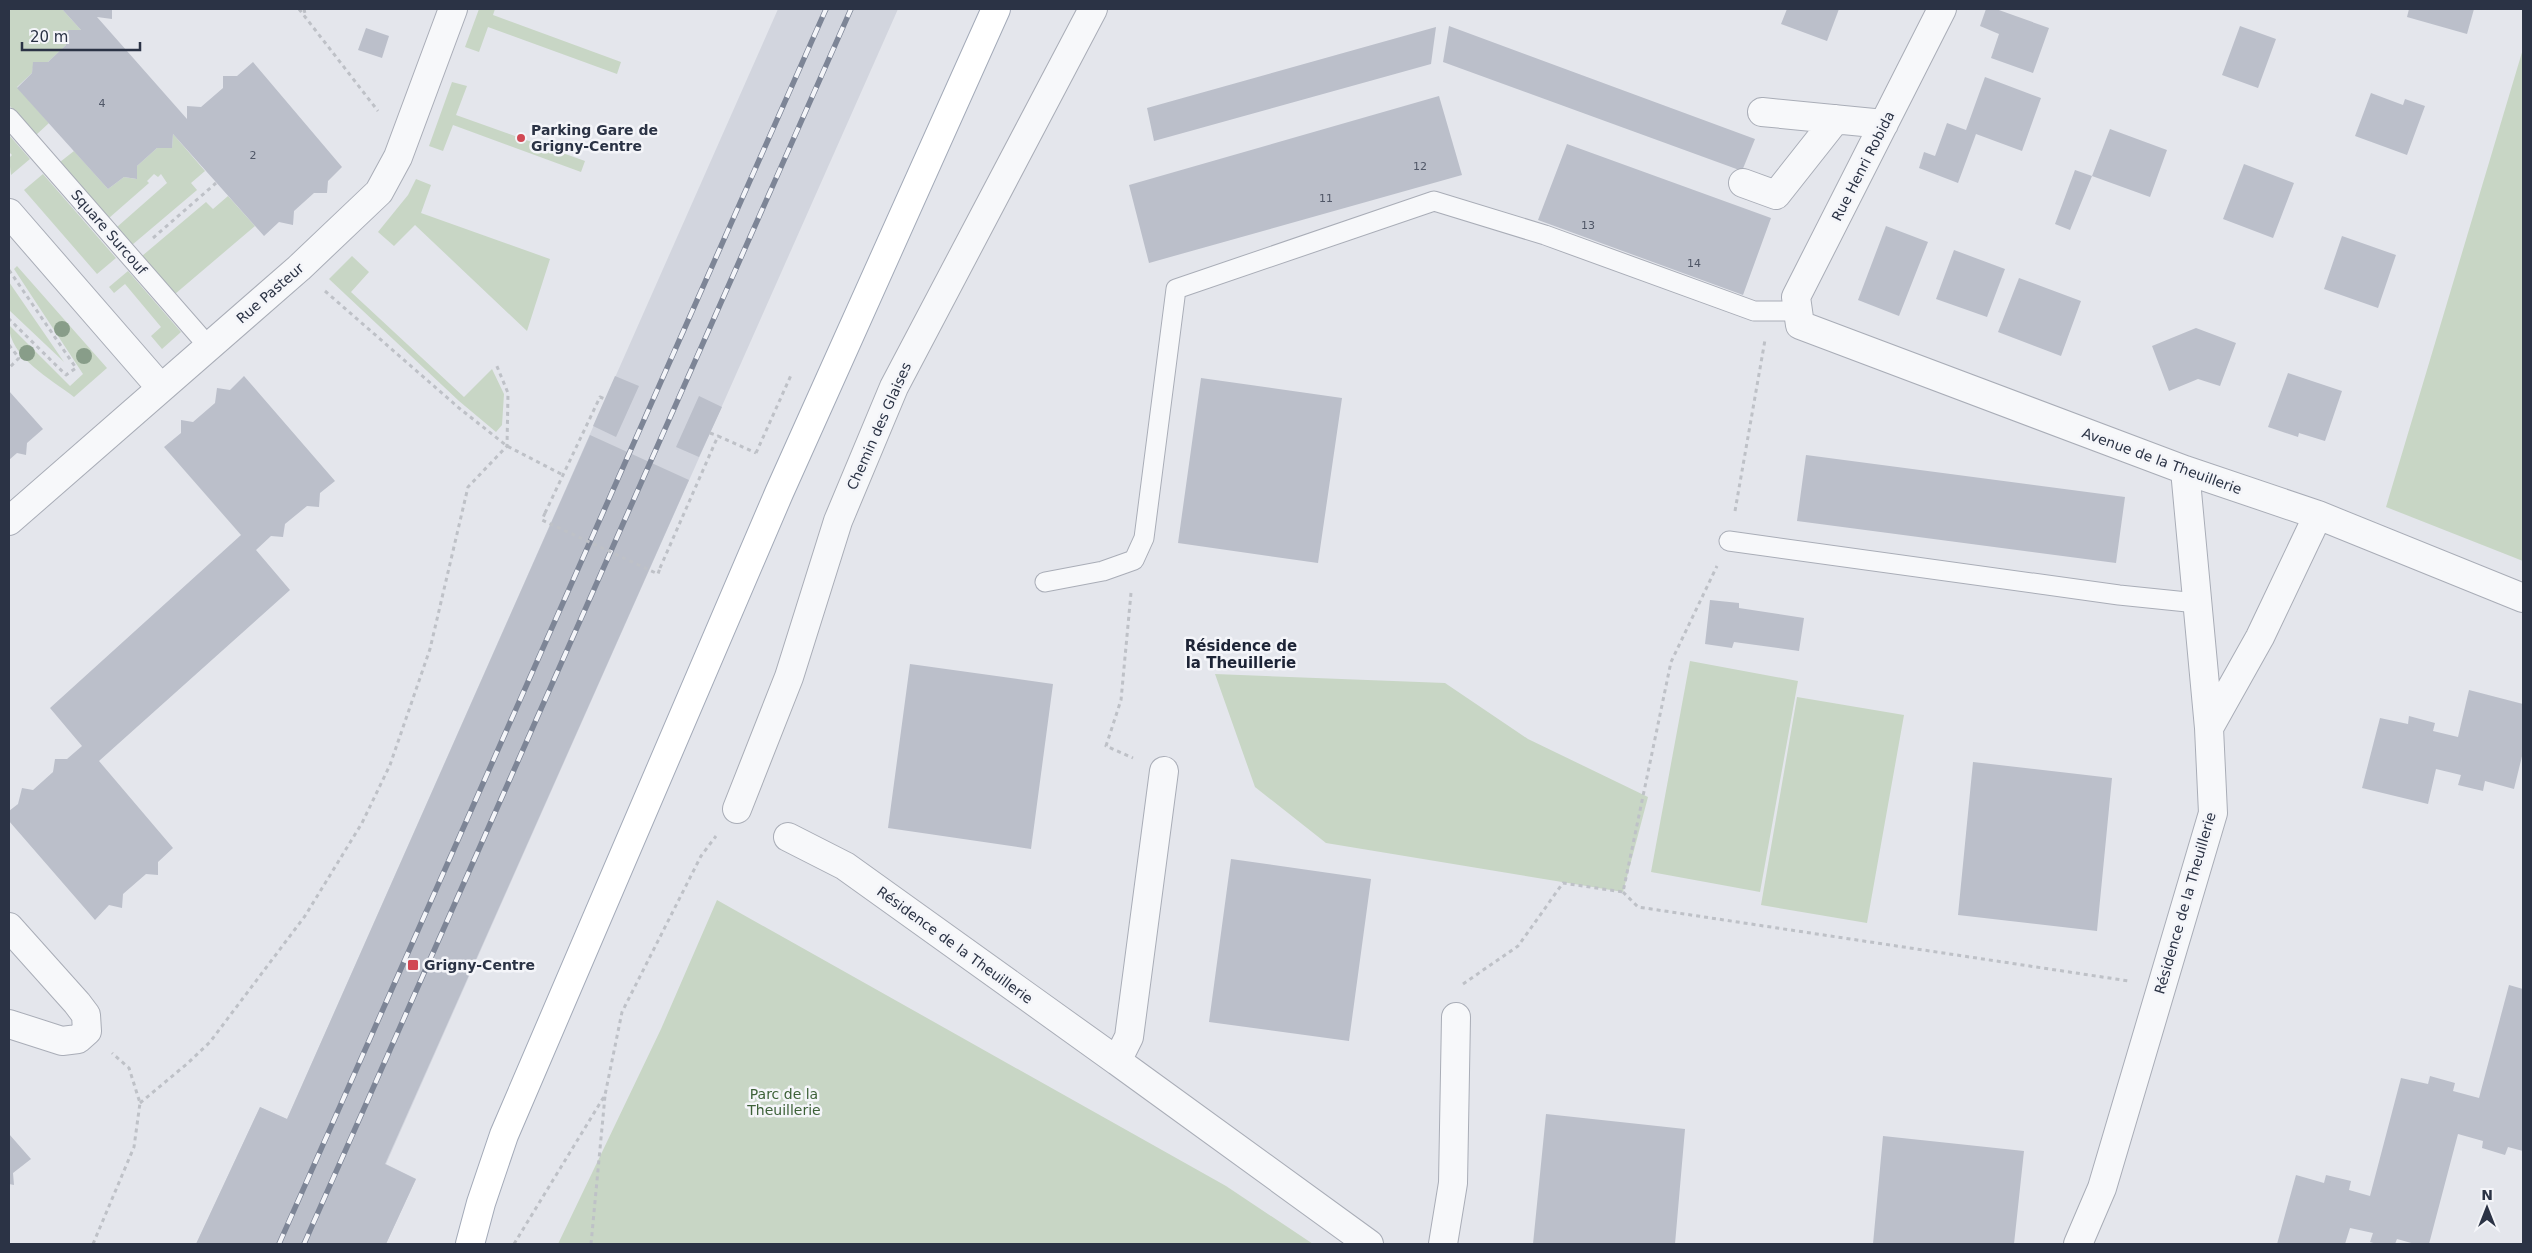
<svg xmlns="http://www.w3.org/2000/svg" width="2532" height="1253" font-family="'DejaVu Sans',sans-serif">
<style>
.built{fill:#d2d5de}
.green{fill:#c8d6c5}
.building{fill:#bbbfca}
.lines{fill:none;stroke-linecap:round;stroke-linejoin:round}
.service-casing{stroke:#a9adb7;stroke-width:21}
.minor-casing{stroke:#a9adb7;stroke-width:30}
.primary-casing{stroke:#a3aab8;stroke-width:30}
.path{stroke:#bec1c7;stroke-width:3;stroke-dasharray:4 4;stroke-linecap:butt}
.service{stroke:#f7f8fa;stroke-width:19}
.minor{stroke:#f7f8fa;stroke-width:28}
.primary{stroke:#fff;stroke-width:28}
.rail-casing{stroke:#7d8596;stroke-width:5.5}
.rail{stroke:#f4f5f9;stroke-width:4;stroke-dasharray:11;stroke-linecap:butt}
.path-bridge{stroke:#bec1c7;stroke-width:3;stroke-dasharray:4 4;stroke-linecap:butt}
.tree{fill:#889d89}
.poi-dot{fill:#d14854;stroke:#f4f5f9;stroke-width:2}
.labels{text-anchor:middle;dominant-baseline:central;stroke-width:5;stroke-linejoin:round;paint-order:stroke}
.number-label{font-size:11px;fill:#4f5666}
.poi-label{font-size:14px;font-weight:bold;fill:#2b3345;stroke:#f4f5f9;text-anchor:start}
.street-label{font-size:14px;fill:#2b3345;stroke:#f4f5f9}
.park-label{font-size:14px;fill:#3d6138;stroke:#f4f5f9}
.neighbourhood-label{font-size:15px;font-weight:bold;fill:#1d2436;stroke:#f4f5f9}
</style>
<rect width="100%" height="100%" fill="#e4e6ec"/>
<path class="built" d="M 778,9 L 898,9 L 386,1164 L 416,1179 L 386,1244 L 196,1244 L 260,1107 L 287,1119 Z"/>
<path class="green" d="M 12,9 L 62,9 L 81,30 L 68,30 L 66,45 L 48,62 L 34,62 L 32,73 L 17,87 L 49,123 L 36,135 L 9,105 L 9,11 Z
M 479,9 L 495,9 L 493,15 L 621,62 L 617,74 L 488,27 L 479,52 L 465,47 Z
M 2523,49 L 2523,561 L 2386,507 Z
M 452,82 L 467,86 L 456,115 L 585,161 L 581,172 L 453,125 L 443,151 L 429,146 Z
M 173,134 L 205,171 L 191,183 L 197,190 L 132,245 L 117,227 L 167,183 L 161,174 L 158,177 L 154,174 L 147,181 L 149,183 L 109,218 L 60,162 L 74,151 L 108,189 L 124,177 L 136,179 L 137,166 L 157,148 L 172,148 Z
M 9,135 L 30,159 L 11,175 L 9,158 L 12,155 L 9,152 Z
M 43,174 L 116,258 L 97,274 L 24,190 Z
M 416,179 L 431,185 L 421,213 L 550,259 L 527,331 L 415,225 L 394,246 L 378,232 L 408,195 Z
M 228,196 L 255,226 L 175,294 L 142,256 L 206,202 L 213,209 Z
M 352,256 L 369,272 L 351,292 L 464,397 L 492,369 L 504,394 L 502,425 L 496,432 L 459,401 L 329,279 Z
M 17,266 L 107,368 L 74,397 C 51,379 9,357 9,325 L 70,386 L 83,374 L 14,269 Z
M 128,271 L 181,332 L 162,349 L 151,336 L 161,327 L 125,284 L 114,293 L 109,287 Z
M 9,282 L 64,362 L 9,310 Z
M 1690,661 L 1798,681 L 1760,892 L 1651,872 Z
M 1215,674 L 1445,683 L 1528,739 L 1648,797 L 1623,892 L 1326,843 L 1255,787 Z
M 1797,697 L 1904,715 L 1867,923 L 1761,905 Z
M 717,900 L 1226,1186 L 1313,1244 L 558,1244 L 661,1029 Z"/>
<path class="building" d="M 62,9 L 112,9 L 112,19 L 97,17 L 187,119 L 187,106 L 201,107 L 223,88 L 223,76 L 237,76 L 253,62 L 342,167 L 328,181 L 327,193 L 314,193 L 294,211 L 293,225 L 279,222 L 264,236 L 173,134 L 172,148 L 157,148 L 137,166 L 137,179 L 124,177 L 108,189 L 17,88 L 32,73 L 33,62 L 48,62 L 66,45 L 68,30 L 81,30 Z
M 1787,9 L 1839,9 L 1827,41 L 1781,24 Z
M 1986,9 L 1996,9 L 2049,28 L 2033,73 L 1991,58 L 1999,34 L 1980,26 Z
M 2409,9 L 2474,9 L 2467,34 L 2407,17 Z
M 1449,26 L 1755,139 L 1742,171 L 1443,62 Z
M 2240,26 L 2276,39 L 2258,88 L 2222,75 Z
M 1436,27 L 1431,64 L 1154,141 L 1147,108 Z
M 366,28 L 389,36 L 382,58 L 358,50 Z
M 1985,77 L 2041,98 L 2022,151 L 1976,134 L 1958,183 L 1919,168 L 1924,152 L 1935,156 L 1947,123 L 1966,130 Z
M 2371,93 L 2403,105 L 2405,99 L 2425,106 L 2407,155 L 2355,136 Z
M 1439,96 L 1462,175 L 1149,263 L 1129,185 Z
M 2110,129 L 2167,150 L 2150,197 L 2092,176 Z
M 1567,144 L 1771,218 L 1743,295 L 1538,220 Z
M 2244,164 L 2294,183 L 2273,238 L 2223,219 Z
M 2075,170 L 2092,176 L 2070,230 L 2055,224 Z
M 1886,226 L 1928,242 L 1899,316 L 1858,300 Z
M 2342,236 L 2396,255 L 2378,308 L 2324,289 Z
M 1954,250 L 2005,269 L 1987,317 L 1936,299 Z
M 2019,278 L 2081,301 L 2061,356 L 1998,332 Z
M 2196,328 L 2236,343 L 2220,386 L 2198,379 L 2169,391 L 2152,346 Z
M 2288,373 L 2342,391 L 2325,441 L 2299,433 L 2298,437 L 2268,427 Z
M 244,376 L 335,481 L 320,493 L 319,507 L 307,506 L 285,524 L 283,537 L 271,536 L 256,550 L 290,590 L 99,761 L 173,848 L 158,862 L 158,875 L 146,874 L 123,894 L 122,908 L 109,905 L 95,920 L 9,821 L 9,811 L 18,804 L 22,788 L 33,790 L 53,772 L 55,759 L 67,759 L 82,746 L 50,708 L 241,535 L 164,447 L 181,433 L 181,420 L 193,422 L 215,403 L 217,388 L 230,390 Z
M 615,376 L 639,386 L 616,437 L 593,426 Z
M 1201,378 L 1342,398 L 1318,563 L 1178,543 Z
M 9,391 L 43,429 L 27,443 L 26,455 L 17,453 L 9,460 Z
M 699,396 L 722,407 L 699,457 L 676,447 Z
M 590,435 L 689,480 L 385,1164 L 416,1179 L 386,1244 L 196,1244 L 260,1107 L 287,1119 Z
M 1806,455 L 2125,497 L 2116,563 L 1797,521 Z
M 1710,600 L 1739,603 L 1739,608 L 1804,618 L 1799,651 L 1734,642 L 1732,648 L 1705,644 Z
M 910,664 L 1053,684 L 1031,849 L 888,828 Z
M 2469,690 L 2523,704 L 2523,752 L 2514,789 L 2485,781 L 2483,791 L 2458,785 L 2461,775 L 2436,769 L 2428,804 L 2362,788 L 2380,718 L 2408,724 L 2409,716 L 2435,723 L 2433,731 L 2458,737 Z
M 1973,762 L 2112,778 L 2097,931 L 1958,915 Z
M 1231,859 L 1371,879 L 1349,1041 L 1209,1022 Z
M 2509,985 L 2523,989 L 2523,1151 L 2508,1147 L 2505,1155 L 2482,1148 L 2483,1141 L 2458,1134 L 2429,1244 L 2415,1244 L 2397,1239 L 2395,1244 L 2377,1244 L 2370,1242 L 2373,1233 L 2350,1228 L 2345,1244 L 2277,1244 L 2296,1175 L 2324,1183 L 2326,1175 L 2351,1181 L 2349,1190 L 2370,1196 L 2401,1078 L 2428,1084 L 2430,1076 L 2455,1083 L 2453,1091 L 2479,1098 Z
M 1546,1114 L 1685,1129 L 1675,1244 L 1533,1244 Z
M 9,1134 L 31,1159 L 13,1173 L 14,1185 L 9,1184 Z
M 1883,1136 L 2024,1151 L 2014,1244 L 1873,1244 Z"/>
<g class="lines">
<g class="service-casing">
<path id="service" d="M 9,118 L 209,347
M 1729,541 L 2119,595 L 2197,603
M 1045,582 L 1103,571 L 1134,560 L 1144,538 L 1176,289 L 1434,201 L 1545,235 L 1754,311 L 1798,311"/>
</g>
<g class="minor-casing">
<path id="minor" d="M 1942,9 L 1796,297 L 1800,325 L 2185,470 L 2318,515 L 2523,598
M 1762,112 L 1884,124
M 1743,183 L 1776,195 L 1836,119
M 9,213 L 161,388
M 9,521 L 299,268 L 379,192 L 398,157 L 453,9
M 2209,728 L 2260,637 L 2318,515
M 1164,771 L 1129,1037 L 1117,1061 L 1369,1244
M 737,809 L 789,677 L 838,521 L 894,387 L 1093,9
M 788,837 L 845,866 L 1117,1061
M 9,927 L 77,1003 L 86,1015 L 87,1031 L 78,1039 L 62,1041 L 9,1024
M 1443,1244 L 1453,1183 L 1456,1017
M 2078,1244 L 2102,1188 L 2213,813 L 2209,728 L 2185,470"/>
</g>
<g class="primary-casing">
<path id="primary" d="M 470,1244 L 481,1203 L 504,1135 L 779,493 L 996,9"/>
</g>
<path class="path" d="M 299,9 L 378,111
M 304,9 L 306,18
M 153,238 L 216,183
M 9,270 L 76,368 L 66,375 L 9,319
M 325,291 L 459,408 L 507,446 L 563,475
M 9,345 L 19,358 L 9,368
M 710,433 L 718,436
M 756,453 L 792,373
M 1735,511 L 1765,340
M 545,513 L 600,397 L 605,399
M 660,568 L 718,436 L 756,453
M 1131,593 L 1121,700 L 1106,746 L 1133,758
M 1623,892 L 1638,907 L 2129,981
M 1463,984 L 1518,946 L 1563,883 L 1623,892 L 1671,662 L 1717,566
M 140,1103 L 188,1063 L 210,1042 L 305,916 L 362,823 L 390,765 L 430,649 L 468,487 L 507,446 L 508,393 L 496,364
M 93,1244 L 134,1147 L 140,1103 L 129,1068 L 112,1053
M 514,1244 L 605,1095 L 622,1012 L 701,856 L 716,836
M 591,1244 L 605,1096"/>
<use href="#service" class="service"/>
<use href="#minor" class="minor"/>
<use href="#primary" class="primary"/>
<g class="rail-casing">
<path id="rail" d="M 279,1244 L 826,9
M 304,1244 L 851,9"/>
</g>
<use href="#rail" class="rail"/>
<path class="path-bridge" d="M 545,513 L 542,520 L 658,574 L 660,568"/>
</g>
<g class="tree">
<circle cx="62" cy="329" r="8"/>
<circle cx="27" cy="353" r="8"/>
<circle cx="84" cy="356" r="8"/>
</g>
<g class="poi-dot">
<circle cx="521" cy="138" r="5"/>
<rect x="407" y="959" width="12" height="12" rx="2.5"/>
</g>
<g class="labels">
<g class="number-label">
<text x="102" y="103">4</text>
<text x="253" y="155">2</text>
<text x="1420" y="166">12</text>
<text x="1326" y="198">11</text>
<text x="1588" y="225">13</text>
<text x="1694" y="263">14</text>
</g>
<g class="poi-label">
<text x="531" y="130">Parking Gare de<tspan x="531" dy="16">Grigny-Centre</tspan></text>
<text x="424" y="965">Grigny-Centre</text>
</g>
<g class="street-label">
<text transform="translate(1863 166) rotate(-63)">Rue Henri Robida</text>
<text transform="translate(109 232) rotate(49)">Square Surcouf</text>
<text transform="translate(270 293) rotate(-41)">Rue Pasteur</text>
<text transform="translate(879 426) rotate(-66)">Chemin des Glaises</text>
<text transform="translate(2162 461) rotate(20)">Avenue de la Theuillerie</text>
<text transform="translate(2185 903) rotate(-74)">Résidence de la Theuillerie</text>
<text transform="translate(955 945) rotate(36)">Résidence de la Theuillerie</text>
</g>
<g class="park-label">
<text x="784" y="1094">Parc de la<tspan x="784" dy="16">Theuillerie</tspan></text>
</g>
<g class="neighbourhood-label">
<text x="1241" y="646">Résidence de<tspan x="1241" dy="17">la Theuillerie</tspan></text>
</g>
</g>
<rect width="2532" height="1253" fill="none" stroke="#2b3345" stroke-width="20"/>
<g transform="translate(2487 1208)" stroke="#f4f5f9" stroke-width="4" paint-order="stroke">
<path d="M0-4L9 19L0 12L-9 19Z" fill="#2b3345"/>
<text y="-8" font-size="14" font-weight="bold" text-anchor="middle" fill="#2b3345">N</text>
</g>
<path d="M22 42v8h118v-8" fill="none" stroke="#2b3345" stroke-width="2.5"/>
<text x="30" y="42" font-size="15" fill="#2b3345" stroke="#f4f5f9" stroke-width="4" paint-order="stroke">20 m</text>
</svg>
